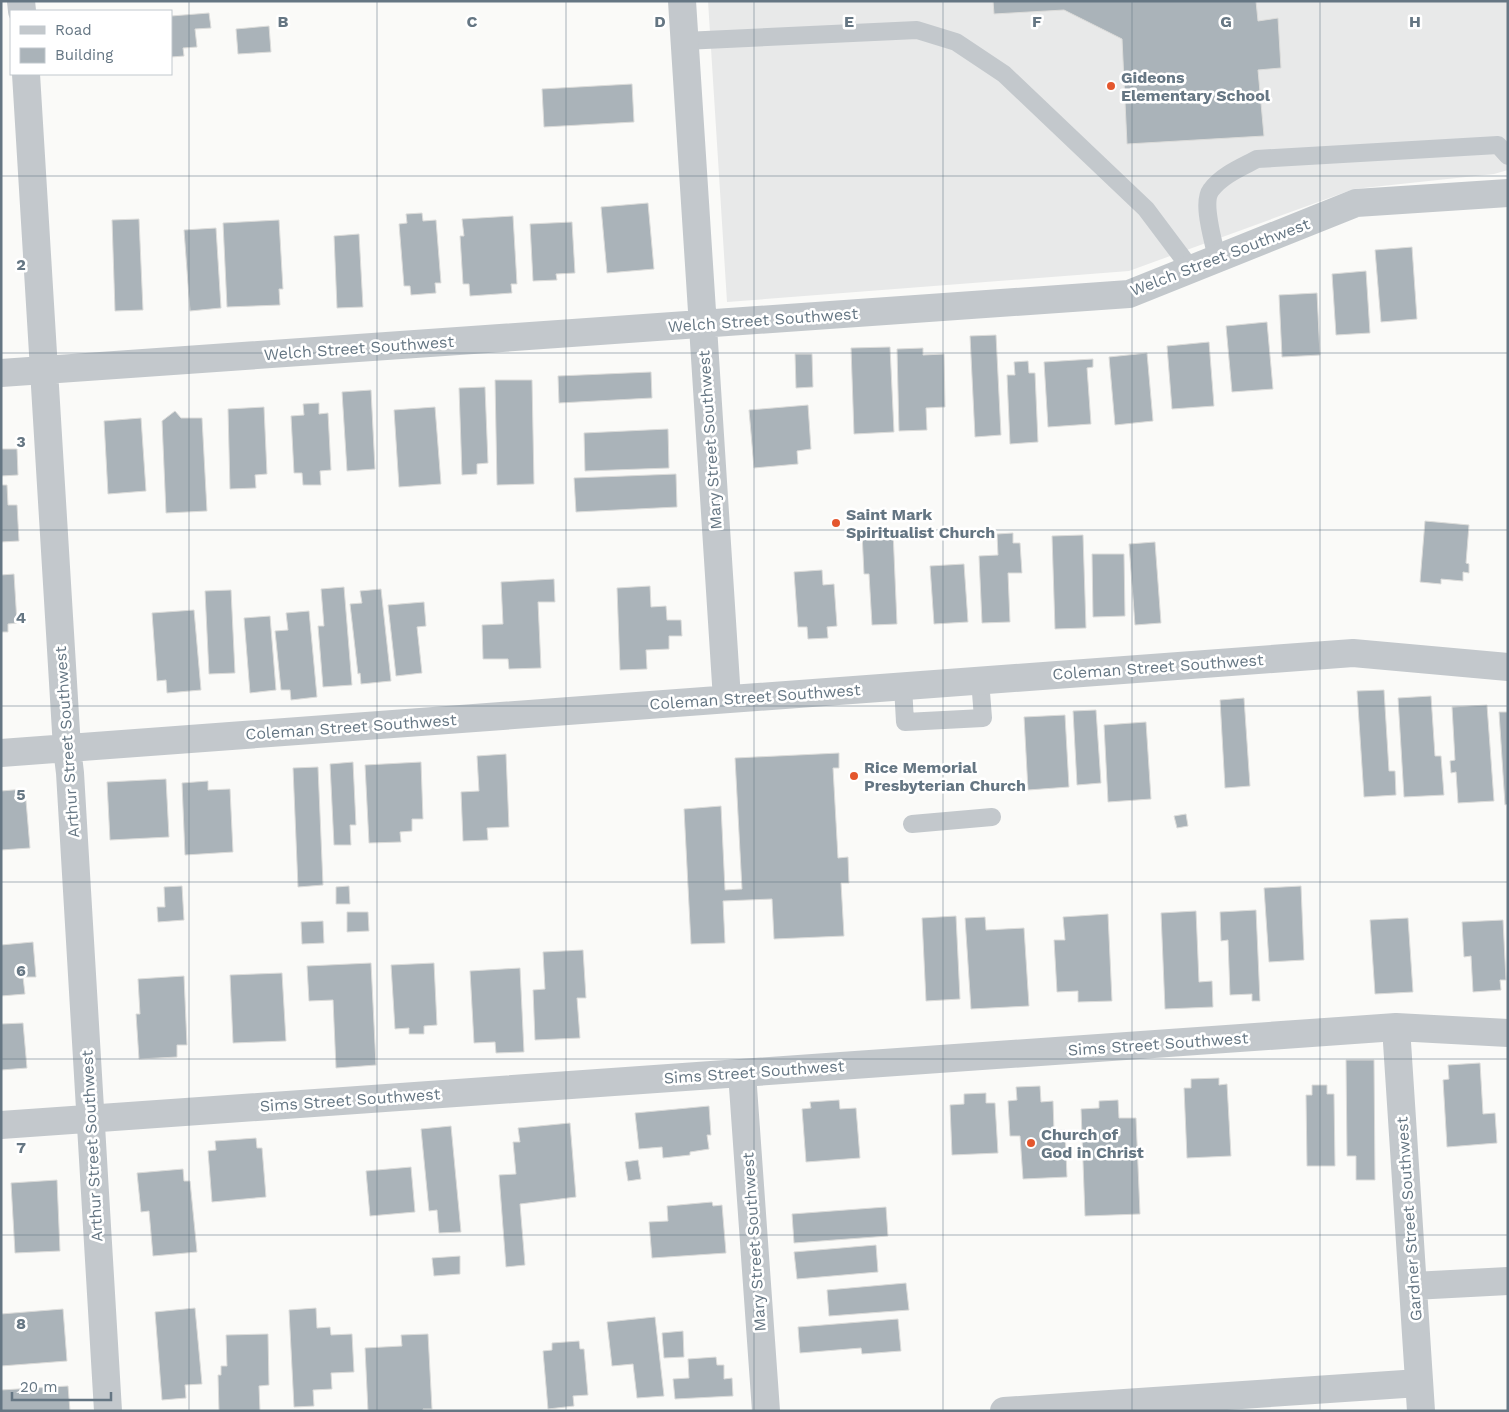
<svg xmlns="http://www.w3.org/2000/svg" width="1509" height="1412" font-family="'Work Sans',sans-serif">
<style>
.built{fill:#e8e9e9}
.building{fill:#aab3b9;stroke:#dcdcda}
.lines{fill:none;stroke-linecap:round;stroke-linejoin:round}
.service{stroke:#c3c8cc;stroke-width:18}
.minor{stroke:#c3c8cc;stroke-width:28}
.grid{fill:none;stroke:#657683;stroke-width:1;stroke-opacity:0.55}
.poi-dot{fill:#e4572e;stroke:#fff;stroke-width:2}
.labels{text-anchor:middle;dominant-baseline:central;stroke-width:5;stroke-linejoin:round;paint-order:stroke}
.poi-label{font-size:16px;font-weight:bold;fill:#657683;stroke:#fff;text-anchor:start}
.street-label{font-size:16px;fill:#657683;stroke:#fff}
.grid-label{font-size:16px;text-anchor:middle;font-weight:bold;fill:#657683;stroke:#fff;stroke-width:5;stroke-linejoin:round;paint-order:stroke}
</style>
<rect width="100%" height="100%" fill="#fafaf8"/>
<path class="built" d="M 708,1 L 1508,1 L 1508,170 L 1494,174 L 1354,189 L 1129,271 L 727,302 Z"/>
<path class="building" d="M 993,1 L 1256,1 L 1258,21 L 1278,18 L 1281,68 L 1258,70 L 1264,136 L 1127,144 L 1122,39 L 1064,10 L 994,14 Z
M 209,13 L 211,28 L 195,29 L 197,47 L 183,48 L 184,56 L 171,57 L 171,16 Z
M 269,26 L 271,52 L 238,54 L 236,29 Z
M 632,84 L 634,122 L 544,127 L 542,89 Z
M 648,203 L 654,269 L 607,273 L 601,207 Z
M 422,213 L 423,221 L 436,220 L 441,283 L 435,283 L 436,293 L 411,295 L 410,286 L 404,286 L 399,224 L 407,223 L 406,214 Z
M 513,216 L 517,284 L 511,284 L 512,293 L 470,296 L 469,284 L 463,284 L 460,236 L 464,236 L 462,219 Z
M 139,219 L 143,310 L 115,311 L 112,220 Z
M 279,220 L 283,289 L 279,289 L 280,305 L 227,307 L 223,223 Z
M 572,222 L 575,273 L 556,274 L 557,280 L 533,281 L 530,224 Z
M 216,228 L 221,308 L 190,311 L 184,230 Z
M 359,234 L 363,307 L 337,308 L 334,236 Z
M 1412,247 L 1417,319 L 1381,322 L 1375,250 Z
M 1366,271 L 1370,333 L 1336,335 L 1332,274 Z
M 1317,293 L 1320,355 L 1282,357 L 1279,295 Z
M 1267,322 L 1273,389 L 1232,392 L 1226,326 Z
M 996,335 L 1001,435 L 975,437 L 970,336 Z
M 1209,342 L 1214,406 L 1172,409 L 1167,346 Z
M 890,347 L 894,432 L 854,434 L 851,348 Z
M 923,348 L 923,355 L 944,354 L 945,407 L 926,408 L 927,430 L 899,431 L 897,349 Z
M 1147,353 L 1153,421 L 1115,425 L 1109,357 Z
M 795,354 L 812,354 L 813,387 L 796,388 Z
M 1093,359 L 1093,367 L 1087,368 L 1091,424 L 1048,427 L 1044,362 Z
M 1028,361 L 1029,373 L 1035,373 L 1038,442 L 1010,444 L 1007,375 L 1015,375 L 1014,362 Z
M 651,372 L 652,398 L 559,403 L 558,376 Z
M 495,380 L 532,380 L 534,484 L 497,485 Z
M 485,387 L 488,463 L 477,464 L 477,474 L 462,475 L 459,388 Z
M 371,390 L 375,469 L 347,471 L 342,392 Z
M 319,403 L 319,414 L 328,413 L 331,470 L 320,471 L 321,485 L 303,485 L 302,473 L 294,473 L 291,416 L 304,415 L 303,404 Z
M 808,405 L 811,449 L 797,451 L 798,464 L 754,468 L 749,410 Z
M 264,407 L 267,474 L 255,475 L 256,488 L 230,489 L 228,409 Z
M 435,407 L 441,484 L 399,487 L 394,410 Z
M 175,411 L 181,418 L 202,418 L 207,511 L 166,513 L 162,421 Z
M 141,418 L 146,491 L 108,494 L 104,421 Z
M 668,429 L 669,468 L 585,471 L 584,433 Z
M 1,449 L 17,449 L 18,475 L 1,476 Z
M 676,474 L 677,507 L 576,512 L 574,478 Z
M 1,485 L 7,485 L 8,505 L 17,505 L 19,541 L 1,542 Z
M 1425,521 L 1469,525 L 1466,563 L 1469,564 L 1469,573 L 1463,572 L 1463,581 L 1441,579 L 1441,584 L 1420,582 Z
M 893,531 L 897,624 L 872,625 L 869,574 L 864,574 L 862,533 Z
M 1013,533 L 1013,543 L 1020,543 L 1022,573 L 1008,573 L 1010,622 L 982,623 L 979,556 L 998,555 L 997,534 Z
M 1083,535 L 1086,628 L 1055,629 L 1052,536 Z
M 1155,542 L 1161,623 L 1135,625 L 1129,544 Z
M 1092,554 L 1124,554 L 1125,616 L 1093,617 Z
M 964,564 L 968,622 L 934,624 L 930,566 Z
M 822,570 L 823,585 L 834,584 L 837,626 L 827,627 L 828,638 L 808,639 L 807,627 L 798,627 L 794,572 Z
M 14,574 L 17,623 L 8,624 L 8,632 L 1,632 L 1,575 Z
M 554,579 L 555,602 L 538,602 L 541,668 L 509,669 L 508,659 L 483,659 L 482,625 L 503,624 L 501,582 Z
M 650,586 L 651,607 L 666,606 L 667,620 L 681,620 L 682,636 L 669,636 L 669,649 L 646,650 L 647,669 L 620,670 L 617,588 Z
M 344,587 L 352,685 L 323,687 L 318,626 L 324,626 L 321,589 Z
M 381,589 L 391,681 L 361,684 L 360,673 L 358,674 L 350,604 L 362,603 L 360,591 Z
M 231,590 L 235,673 L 209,674 L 205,591 Z
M 424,602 L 426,626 L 417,627 L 422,673 L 396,676 L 388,605 Z
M 194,610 L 201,690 L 167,693 L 166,680 L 157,681 L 152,613 Z
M 309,611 L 317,697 L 291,700 L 290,690 L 281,690 L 275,631 L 288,630 L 286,613 Z
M 270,616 L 276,690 L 250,693 L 244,618 Z
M 1384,690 L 1389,771 L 1395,771 L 1396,795 L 1364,797 L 1357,691 Z
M 1431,696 L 1435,756 L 1441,756 L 1444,795 L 1404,797 L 1398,698 Z
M 1244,698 L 1250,786 L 1225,788 L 1220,700 Z
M 1487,705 L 1494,801 L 1458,803 L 1456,772 L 1451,773 L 1450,761 L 1455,760 L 1452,707 Z
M 1096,710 L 1101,783 L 1077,785 L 1073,711 Z
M 1499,712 L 1508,712 L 1508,804 L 1505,805 Z
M 1065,715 L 1069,787 L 1028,790 L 1024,717 Z
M 1146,722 L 1151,799 L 1108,802 L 1104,725 Z
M 839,753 L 839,768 L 833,768 L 838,858 L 848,857 L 849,883 L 841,883 L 844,936 L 774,939 L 772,899 L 723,901 L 725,943 L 691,944 L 684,809 L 721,806 L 725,890 L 742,889 L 735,758 Z
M 506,754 L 509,827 L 487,828 L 488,840 L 463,841 L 461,792 L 479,791 L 477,756 Z
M 353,762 L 356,825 L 350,825 L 351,845 L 334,845 L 330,764 Z
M 421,762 L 423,819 L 412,819 L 412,831 L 400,832 L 401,842 L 369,843 L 365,765 Z
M 318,767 L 323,885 L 298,887 L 293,768 Z
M 166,779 L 169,837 L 110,840 L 107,782 Z
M 208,781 L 208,790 L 230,789 L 233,852 L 185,855 L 182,783 Z
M 25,789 L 30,848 L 1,850 L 1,791 Z
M 1186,814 L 1188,826 L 1177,828 L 1174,816 Z
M 182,886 L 184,920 L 158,922 L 157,907 L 165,907 L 164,887 Z
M 349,886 L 350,904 L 336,904 L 336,887 Z
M 1301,886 L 1304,960 L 1269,962 L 1264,888 Z
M 1256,910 L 1260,1001 L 1252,1001 L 1252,994 L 1230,995 L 1228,940 L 1221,941 L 1220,912 Z
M 1196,911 L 1199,982 L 1212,981 L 1213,1007 L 1165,1009 L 1161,913 Z
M 347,912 L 368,912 L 369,931 L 347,932 Z
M 1108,914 L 1112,1001 L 1078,1002 L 1078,991 L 1057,992 L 1054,940 L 1065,940 L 1063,917 Z
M 956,916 L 960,999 L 926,1001 L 922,918 Z
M 985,917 L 986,930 L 1024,928 L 1029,1006 L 971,1009 L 965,918 Z
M 1408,918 L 1413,992 L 1375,994 L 1370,920 Z
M 1503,920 L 1506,980 L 1500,980 L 1501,990 L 1473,992 L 1471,956 L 1464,957 L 1462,922 Z
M 323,921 L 324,943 L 302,944 L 301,922 Z
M 33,942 L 36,977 L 23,977 L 25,994 L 1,996 L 1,945 Z
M 583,950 L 586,998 L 577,998 L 580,1038 L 535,1040 L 533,990 L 545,989 L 543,952 Z
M 371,963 L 376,1065 L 336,1068 L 333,1000 L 309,1001 L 307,966 Z
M 434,963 L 437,1025 L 424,1026 L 424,1034 L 409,1034 L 409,1028 L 395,1029 L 391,965 Z
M 520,968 L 524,1052 L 496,1053 L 495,1042 L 474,1043 L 470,971 Z
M 282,973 L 286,1041 L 233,1043 L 230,975 Z
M 184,976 L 187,1045 L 177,1045 L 177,1057 L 139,1059 L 136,1014 L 140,1014 L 138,979 Z
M 23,1023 L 27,1068 L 1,1070 L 1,1024 Z
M 1346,1060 L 1374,1060 L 1375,1180 L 1356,1180 L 1356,1156 L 1347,1156 Z
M 1480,1063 L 1483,1114 L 1495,1113 L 1497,1143 L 1447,1147 L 1443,1080 L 1449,1079 L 1448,1065 Z
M 1219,1078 L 1219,1085 L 1227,1084 L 1231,1156 L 1187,1158 L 1184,1088 L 1191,1088 L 1191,1079 Z
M 1312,1085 L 1327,1085 L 1327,1094 L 1334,1094 L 1335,1166 L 1307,1166 L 1306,1095 L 1312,1095 Z
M 1040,1086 L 1041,1102 L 1053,1101 L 1054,1131 L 1065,1130 L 1067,1177 L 1023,1179 L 1020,1136 L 1010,1136 L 1008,1101 L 1017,1100 L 1016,1087 Z
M 986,1093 L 986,1103 L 995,1103 L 998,1153 L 952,1155 L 950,1105 L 964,1104 L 964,1094 Z
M 839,1100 L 840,1109 L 856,1108 L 860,1158 L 806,1162 L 802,1109 L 811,1108 L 810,1102 Z
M 1118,1100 L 1119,1118 L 1136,1118 L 1140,1214 L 1085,1216 L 1081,1109 L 1099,1108 L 1099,1101 Z
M 709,1106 L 711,1135 L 707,1135 L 709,1149 L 690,1152 L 690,1155 L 663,1158 L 662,1147 L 639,1149 L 635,1113 Z
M 570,1123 L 576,1197 L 520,1204 L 525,1265 L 506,1267 L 499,1175 L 516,1174 L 513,1142 L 520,1142 L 518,1128 Z
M 451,1126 L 461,1232 L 439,1233 L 437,1210 L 429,1211 L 421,1129 Z
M 256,1138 L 257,1148 L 262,1148 L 266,1197 L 212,1202 L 208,1151 L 216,1150 L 215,1141 Z
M 638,1160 L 641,1179 L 628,1181 L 625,1162 Z
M 411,1167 L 415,1212 L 370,1216 L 366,1171 Z
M 183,1169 L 184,1181 L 190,1181 L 197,1252 L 153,1256 L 149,1211 L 141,1212 L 137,1173 Z
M 57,1180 L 60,1251 L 15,1253 L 11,1183 Z
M 712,1202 L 713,1206 L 722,1205 L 726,1253 L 652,1258 L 649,1222 L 668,1221 L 667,1206 Z
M 886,1207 L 888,1236 L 794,1243 L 792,1214 Z
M 876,1245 L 878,1272 L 797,1279 L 794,1252 Z
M 460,1256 L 460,1274 L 434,1276 L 432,1258 Z
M 906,1283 L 909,1310 L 829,1316 L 827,1290 Z
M 195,1308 L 202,1384 L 185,1385 L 186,1398 L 162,1400 L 155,1312 Z
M 316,1308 L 317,1328 L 330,1327 L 331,1335 L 352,1334 L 354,1372 L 331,1373 L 332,1389 L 313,1390 L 314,1406 L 294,1407 L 289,1310 Z
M 63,1309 L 67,1361 L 1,1366 L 1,1314 Z
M 655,1317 L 664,1396 L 637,1398 L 633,1364 L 612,1366 L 607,1322 Z
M 898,1319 L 901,1351 L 862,1354 L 861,1348 L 800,1353 L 798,1327 Z
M 683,1331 L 684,1357 L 664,1358 L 662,1333 Z
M 268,1334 L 269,1385 L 259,1386 L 260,1411 L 219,1411 L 218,1375 L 221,1375 L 221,1366 L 227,1366 L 226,1335 Z
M 428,1334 L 432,1409 L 423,1409 L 423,1411 L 368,1411 L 365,1348 L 402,1346 L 401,1335 Z
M 579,1341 L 580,1349 L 584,1349 L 588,1395 L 573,1396 L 574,1406 L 548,1409 L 543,1351 L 552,1350 L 552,1343 Z
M 716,1357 L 717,1365 L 724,1365 L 724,1379 L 732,1378 L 733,1396 L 675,1399 L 673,1379 L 689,1378 L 688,1359 Z
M 68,1386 L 70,1411 L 1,1411 L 1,1390 Z"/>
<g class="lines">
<path class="service" d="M 684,41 L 917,30 L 956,42 L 1004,74 L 1146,209 L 1191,269
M 1217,259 C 1214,242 1201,203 1211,190 C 1222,175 1242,167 1257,159 L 1498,145 L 1508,156
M 903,686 L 905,722 L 983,718 L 980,680
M 912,824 L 992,817"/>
<path class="minor" d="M 21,1 L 22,11
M 682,1 L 727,699
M 26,74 L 67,748 L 70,773 L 108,1411
M 1,373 L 1129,294 L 1356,203 L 1508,193
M 1,753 L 1353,653 L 1508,667
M 1396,1027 L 1421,1411
M 742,1073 L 766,1411
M 1,1125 L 1396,1027 L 1508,1033
M 1413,1286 L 1508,1281
M 1004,1411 L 1419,1383"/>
</g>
<path class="grid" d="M 189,1 L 189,1411M 377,1 L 377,1411M 566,1 L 566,1411M 754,1 L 754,1411M 943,1 L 943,1411M 1132,1 L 1132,1411M 1320,1 L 1320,1411M 1,176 L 1508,176M 1,353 L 1508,353M 1,530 L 1508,530M 1,706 L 1508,706M 1,882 L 1508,882M 1,1059 L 1508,1059M 1,1235 L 1508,1235"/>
<g class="poi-dot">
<circle cx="1111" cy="86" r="5"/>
<circle cx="836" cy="523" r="5"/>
<circle cx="854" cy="776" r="5"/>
<circle cx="1031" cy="1143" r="5"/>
</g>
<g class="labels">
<g class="poi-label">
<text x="1121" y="77">Gideons<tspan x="1121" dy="18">Elementary School</tspan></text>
<text x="846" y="514">Saint Mark<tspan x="846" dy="18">Spiritualist Church</tspan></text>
<text x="864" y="767">Rice Memorial<tspan x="864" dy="18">Presbyterian Church</tspan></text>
<text x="1041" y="1134">Church of<tspan x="1041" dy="18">God in Christ</tspan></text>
</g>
<g class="street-label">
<text transform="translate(1220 257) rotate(-21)">Welch Street Southwest</text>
<text transform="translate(763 320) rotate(-4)">Welch Street Southwest</text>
<text transform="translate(359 348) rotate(-4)">Welch Street Southwest</text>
<text transform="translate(710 440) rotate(-94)">Mary Street Southwest</text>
<text transform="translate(1158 667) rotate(-4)">Coleman Street Southwest</text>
<text transform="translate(755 697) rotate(-4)">Coleman Street Southwest</text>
<text transform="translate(351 727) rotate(-4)">Coleman Street Southwest</text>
<text transform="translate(67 742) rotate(-94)">Arthur Street Southwest</text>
<text transform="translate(1158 1044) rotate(-4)">Sims Street Southwest</text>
<text transform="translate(754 1072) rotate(-4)">Sims Street Southwest</text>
<text transform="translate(350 1100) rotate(-4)">Sims Street Southwest</text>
<text transform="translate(92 1146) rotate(-93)">Arthur Street Southwest</text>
<text transform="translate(1409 1219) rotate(-94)">Gardner Street Southwest</text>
<text transform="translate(754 1242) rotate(-94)">Mary Street Southwest</text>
</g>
</g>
<g class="grid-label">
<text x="283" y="27">B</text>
<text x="472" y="27">C</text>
<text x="660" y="27">D</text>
<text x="849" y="27">E</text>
<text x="1037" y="27">F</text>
<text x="1226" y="27">G</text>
<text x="1415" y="27">H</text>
<text x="21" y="270">2</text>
<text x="21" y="447">3</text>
<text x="21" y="623">4</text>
<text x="21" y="800">5</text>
<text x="21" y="976">6</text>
<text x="21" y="1153">7</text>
<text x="21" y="1329">8</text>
</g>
<rect width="1509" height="1412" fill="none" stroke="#657683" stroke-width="5"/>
<rect x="10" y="10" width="162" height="65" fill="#ffffff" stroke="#c1c8cd"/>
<rect x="20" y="26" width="25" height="8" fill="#c3c8cc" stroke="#c1c8cd"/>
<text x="55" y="35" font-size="15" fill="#657683">Road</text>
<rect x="20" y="48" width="25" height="15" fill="#aab3b9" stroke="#c1c8cd"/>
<text x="55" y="60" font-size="15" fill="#657683">Building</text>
<path d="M12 1392v8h99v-8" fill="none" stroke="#657683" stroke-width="2.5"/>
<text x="20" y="1392" font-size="15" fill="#657683" stroke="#ffffff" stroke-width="4" paint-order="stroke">20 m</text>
</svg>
